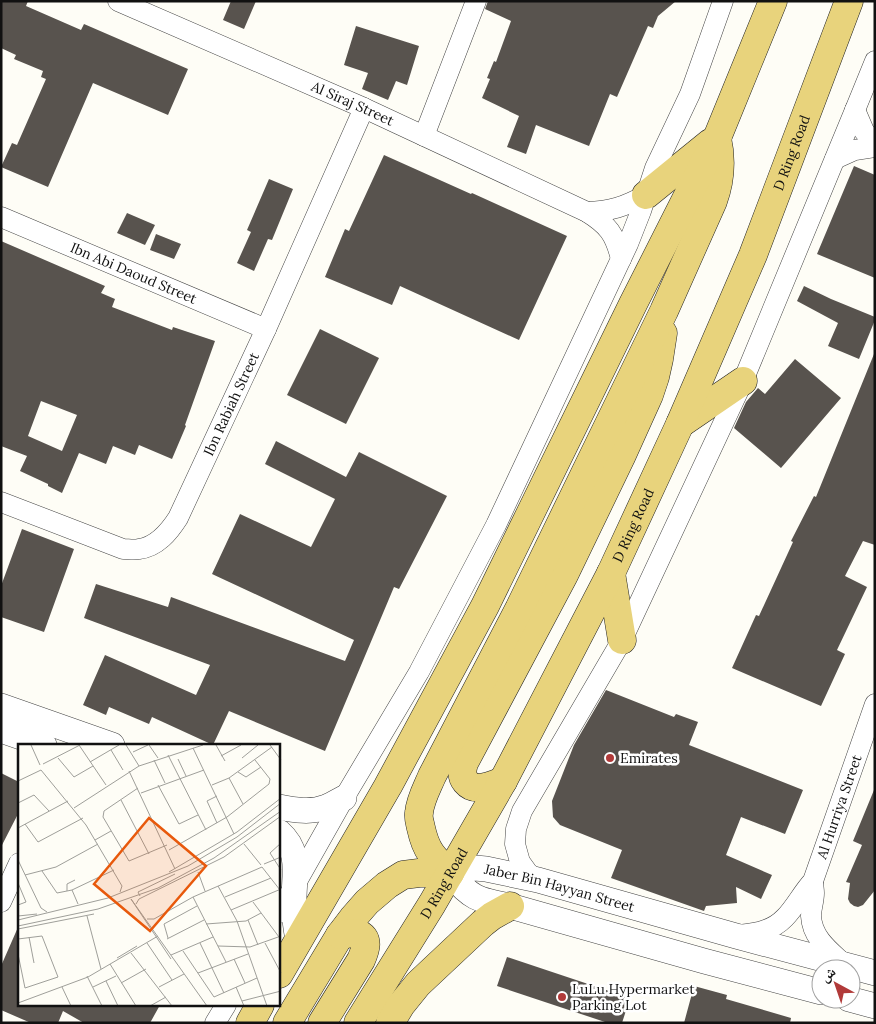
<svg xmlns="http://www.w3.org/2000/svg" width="876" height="1024" font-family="Lora,'Noto Naskh Arabic',serif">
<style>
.building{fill:#58534e;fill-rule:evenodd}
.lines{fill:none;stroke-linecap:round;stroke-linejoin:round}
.minor-casing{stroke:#444;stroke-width:21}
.tertiary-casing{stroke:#444;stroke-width:26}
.primary-casing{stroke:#222;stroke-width:29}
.minor{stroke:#fff;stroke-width:20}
.tertiary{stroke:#fff;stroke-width:25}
.primary{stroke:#e8d37c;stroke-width:28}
.poi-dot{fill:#b13a39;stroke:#fff;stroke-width:2}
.labels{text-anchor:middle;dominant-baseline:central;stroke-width:5;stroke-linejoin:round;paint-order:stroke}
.street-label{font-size:14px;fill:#111;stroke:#fff}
.poi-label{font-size:14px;fill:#111;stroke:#fff;text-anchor:start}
.inset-road{fill:none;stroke:#9f9f9a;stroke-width:1}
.view{fill:#e8590c;fill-opacity:0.15;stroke:#e8590c;stroke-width:2.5}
.inset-edge{fill:none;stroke:#111;stroke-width:2.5}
</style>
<rect width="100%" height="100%" fill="#fefdf6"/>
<path class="building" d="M 1,1 L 28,1 L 26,6 L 81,30 L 84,24 L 188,69 L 168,115 L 93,83 L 48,187 L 1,167 L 12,143 L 17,145 L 46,79 L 41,77 L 43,71 L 14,59 L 16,55 L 1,48 Z
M 231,1 L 256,1 L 244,29 L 223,20 Z
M 488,1 L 676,1 L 658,16 L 653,28 L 648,26 L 617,97 L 610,94 L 589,146 L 536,125 L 526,154 L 507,147 L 519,116 L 482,98 L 490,79 L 487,78 L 494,61 L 496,62 L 511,21 L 485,9 Z
M 356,26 L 419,46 L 407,85 L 396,81 L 388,100 L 362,89 L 368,73 L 344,65 Z
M 384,155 L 471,194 L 472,193 L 567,236 L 519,340 L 400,286 L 392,305 L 325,277 L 345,229 L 349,231 Z
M 854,166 L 875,175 L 875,278 L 817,254 Z
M 269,179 L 293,189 L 272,240 L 268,239 L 254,271 L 237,263 L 251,232 L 247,230 Z
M 127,213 L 155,225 L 145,245 L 117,233 Z
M 156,234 L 181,244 L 174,259 L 150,250 Z
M 1,241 L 105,286 L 101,293 L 115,299 L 112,307 L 172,330 L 173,327 L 215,341 L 185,425 L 186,426 L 172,459 L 139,445 L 135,455 L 113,446 L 106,464 L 79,453 L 62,493 L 48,486 L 48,484 L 20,471 L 27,456 L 1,446 ZM 41,401 L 77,415 L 62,451 L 28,436 Z
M 804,286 L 831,299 L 875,317 L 875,320 L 859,359 L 828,346 L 838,323 L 797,301 Z
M 320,329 L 379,358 L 346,424 L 287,395 Z
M 874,354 L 875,545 L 863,541 L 845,576 L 867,587 L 837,650 L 845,654 L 821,706 L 732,668 L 756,615 L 759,616 L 793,542 L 791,541 L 814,496 L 816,497 Z
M 795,359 L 841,398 L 781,468 L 734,428 L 746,402 L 758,388 L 765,394 Z
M 276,441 L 346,477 L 359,452 L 447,496 L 399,589 L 394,587 L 325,751 L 229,711 L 213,745 L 152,717 L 149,724 L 109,707 L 106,715 L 83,705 L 105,655 L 196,695 L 210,665 L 84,618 L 96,584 L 168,607 L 171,597 L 345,661 L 354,640 L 212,574 L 240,514 L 311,547 L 335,499 L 265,464 Z
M 22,529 L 74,549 L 44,632 L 1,617 L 1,586 Z
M 606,690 L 674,717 L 676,714 L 698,722 L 689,745 L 803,790 L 785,834 L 741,817 L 726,855 L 772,875 L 761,899 L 736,887 L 737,903 L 706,906 L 704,911 L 611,878 L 622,850 L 560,825 L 553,817 L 552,801 L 574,745 Z
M 1,773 L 19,782 L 19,812 L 1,847 Z
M 874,790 L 875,890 L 863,905 L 858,907 L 854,906 L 850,903 L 848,899 L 850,883 L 846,882 L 862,845 L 853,841 Z
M 19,925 L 19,1005 L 160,1005 L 150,1023 L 84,1023 L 63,1011 L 58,1023 L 31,1023 L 1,1010 L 1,966 Z
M 507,957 L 630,998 L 622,1023 L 608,1023 L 497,986 Z
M 694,986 L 727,995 L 726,999 L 791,1018 L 790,1023 L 684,1023 Z"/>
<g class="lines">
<g class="minor-casing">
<g id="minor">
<path id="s1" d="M 118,1 L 364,108 L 587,212 C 608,225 615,234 621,259"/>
<path d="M 855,110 L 864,131 L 875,145"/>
<path d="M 424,136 L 476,1"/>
<path d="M 835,159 L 855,150 L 875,147"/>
<path d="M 587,212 C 611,211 624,207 646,195"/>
<path id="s2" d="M 1,217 L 266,329"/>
<path id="s3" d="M 1,502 L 123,549 C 128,549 134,550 139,549 C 157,547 169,532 178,518 L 266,329 L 364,108"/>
<path d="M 538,880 L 528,873 L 520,862 L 515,844 L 516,829 L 522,811 L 622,640 L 743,381 L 855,110 L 875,61"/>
<path d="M 813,881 C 813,885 814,889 814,893 C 814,901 811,909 811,916 C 812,938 830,951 844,964"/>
<path d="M 1,902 L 19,863"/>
<path d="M 279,913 L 344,798 L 419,672 L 496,525 L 628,244 L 641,211 L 655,168 L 690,94 L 723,1"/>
<path id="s4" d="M 738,935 C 747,934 757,933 765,930 C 789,923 797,898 813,881 L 875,704"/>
<path d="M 215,1023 L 226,1005"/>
</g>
</g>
<g class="tertiary-casing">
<g id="tertiary">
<path d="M 1,706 L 112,745"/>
<path d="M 1,730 L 44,745"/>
<path d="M 279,807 C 294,810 311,813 326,807 C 332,805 338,801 344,798"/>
<path d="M 279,832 C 303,853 293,877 294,905 C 294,917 296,929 298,940"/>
<path id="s5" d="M 821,992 L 704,961 L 510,906 C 478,900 471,899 450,873 L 465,869 L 475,868 L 486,869 L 538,880 L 736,936 L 875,973"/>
<path d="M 849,999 L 875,1006"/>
</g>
</g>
<g class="primary-casing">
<g id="primary">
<path d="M 646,195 L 710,143"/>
<path d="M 680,424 L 743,381"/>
<path d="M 611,573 L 622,640"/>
<path d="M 503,781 C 492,785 475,793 466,782 C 461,776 462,770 464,763 L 564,575 L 621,457 L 649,395 L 655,377 L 659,359 L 663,333"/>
<path d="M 450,873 C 433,858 426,851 421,828 C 420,823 418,818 419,813 C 420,800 427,788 432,776 L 519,609 L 664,311 L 713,201 C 721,179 722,160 717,138"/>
<path d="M 279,974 L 388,786 L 485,606 L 633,304 L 717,138 L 773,1"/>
<path d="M 250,1023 L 260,1005"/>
<path d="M 287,1023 L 340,935 L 353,918 L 367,902 L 387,885 L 403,875 L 419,873 L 450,873"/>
<path d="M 322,1023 L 361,960 C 365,951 371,937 356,933 C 352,932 345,935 340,935"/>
<path id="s6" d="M 358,1023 L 432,904 L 503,781 L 611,573 L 680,424 L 753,255 L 849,1"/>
<path d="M 390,1023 L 401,1005 L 418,984 L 483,923 L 492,916 L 510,906"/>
</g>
</g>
<use href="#minor" class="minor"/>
<use href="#tertiary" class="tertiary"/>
<use href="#primary" class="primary"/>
</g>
<g class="poi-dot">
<circle cx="610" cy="758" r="5"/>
<circle cx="562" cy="997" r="5"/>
</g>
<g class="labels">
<g class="street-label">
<text stroke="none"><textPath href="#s1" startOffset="256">Al Siraj Street</textPath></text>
<text stroke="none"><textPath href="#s6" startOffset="974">D Ring Road</textPath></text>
<text stroke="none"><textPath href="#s2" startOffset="144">Ibn Abi Daoud Street</textPath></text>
<text stroke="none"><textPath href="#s3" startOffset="324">Ibn Rabiah Street</textPath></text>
<text stroke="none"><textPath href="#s6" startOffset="569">D Ring Road</textPath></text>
<text stroke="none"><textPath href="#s4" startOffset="176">Al Hurriya Street</textPath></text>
<text stroke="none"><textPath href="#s6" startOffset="164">D Ring Road</textPath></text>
<text stroke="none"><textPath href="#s5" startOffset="506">Jaber Bin Hayyan Street</textPath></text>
</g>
<g class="poi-label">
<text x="620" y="758">Emirates</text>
<text x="572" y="989">LuLu Hypermarket<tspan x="572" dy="16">Parking Lot</tspan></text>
</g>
</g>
<g transform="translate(18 744)">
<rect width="262" height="262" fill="#fefdf6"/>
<path class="inset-road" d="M 13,1 L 22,21M 61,1 L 88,41M 108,1 L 121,22M 131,1 L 140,14M 198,1 L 207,17M 252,1 L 263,16M 175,4 L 216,90M 93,6 L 105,26M 115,8 L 130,1M 150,11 L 188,86M 203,12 L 223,1M 40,14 L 56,33 L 75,22M 224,14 L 240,1M 160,15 L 168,32M 136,16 L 147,39M 72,18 L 101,1M 25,20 L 62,1M 23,26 L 68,81 L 104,142 L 102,148M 111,27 L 157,125M 220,28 L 228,33 L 243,23M 211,34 L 225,60M 0,37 L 23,26M 140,41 L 161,80 L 180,71M 194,41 L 211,34 L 254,3M 120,44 L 86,67 L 85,73 L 111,117 L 149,101M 123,49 L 186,26M 199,52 L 189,57 L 199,79M 103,56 L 131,110M 0,59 L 16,51 L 31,67M 56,64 L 121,22 L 185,1M 7,80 L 20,98 L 65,74M 0,84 L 50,57M 77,96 L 93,87M 263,99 L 252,109 L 263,126M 226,100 L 243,121M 151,106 L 209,73 L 251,40 L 252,35 L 237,16M 0,116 L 23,164 L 29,168M 246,120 L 263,113M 244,123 L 262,146M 24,127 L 39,149 L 54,146 L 96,126M 151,128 L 219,88 L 263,54M 180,128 L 187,147M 7,131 L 38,123 L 80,100M 0,139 L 8,158 L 0,161M 200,142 L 219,177 L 249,262M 54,146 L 60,160M 49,147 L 49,140 L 57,136M 122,152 L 120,148 L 157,130M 175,153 L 208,218M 207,153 L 253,134M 113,155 L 189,262M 113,155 L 153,215M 235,158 L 261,193M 118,160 L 121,155 L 206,113 L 263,72M 213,166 L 263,145M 0,172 L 19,170M 69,172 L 83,225M 129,175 L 136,175 L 175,153 L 244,123M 0,176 L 90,154 L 170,122 L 219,93 L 263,59M 230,176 L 240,201M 188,180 L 228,177 L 243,169M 0,182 L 80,165 L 140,144 L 196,114 L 263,67M 0,185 L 76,170M 11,193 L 16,219M 150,194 L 146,180 L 179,162M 0,195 L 24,192 L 40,233 L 7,244 L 0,210M 149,195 L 186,176M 129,199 L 154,236M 182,199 L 206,249M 247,199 L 263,229M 200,202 L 232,203 L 263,192M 165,207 L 196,253 L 239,234M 113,209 L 154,262M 153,211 L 195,193M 99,214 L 119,202M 216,215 L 227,239M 92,220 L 118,262M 180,229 L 230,210M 69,232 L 84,262M 88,237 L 100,262M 103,239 L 128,225M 44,243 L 53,262M 75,243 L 98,232M 141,243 L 166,230M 218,243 L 226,262M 224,257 L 263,247M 0,259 L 70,233 L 140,192M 132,262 L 148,253"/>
<path class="view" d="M 131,74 L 188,122 L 132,187 L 76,140 Z"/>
<rect width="262" height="262" class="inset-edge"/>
</g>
<rect width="876" height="1024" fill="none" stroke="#111111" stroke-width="5"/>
<g transform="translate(836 984) rotate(320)"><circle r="24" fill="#ffffff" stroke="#a0a0a0"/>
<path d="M0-4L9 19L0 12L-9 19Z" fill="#b13a39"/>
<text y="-8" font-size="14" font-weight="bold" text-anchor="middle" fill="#111111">ش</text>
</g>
</svg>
